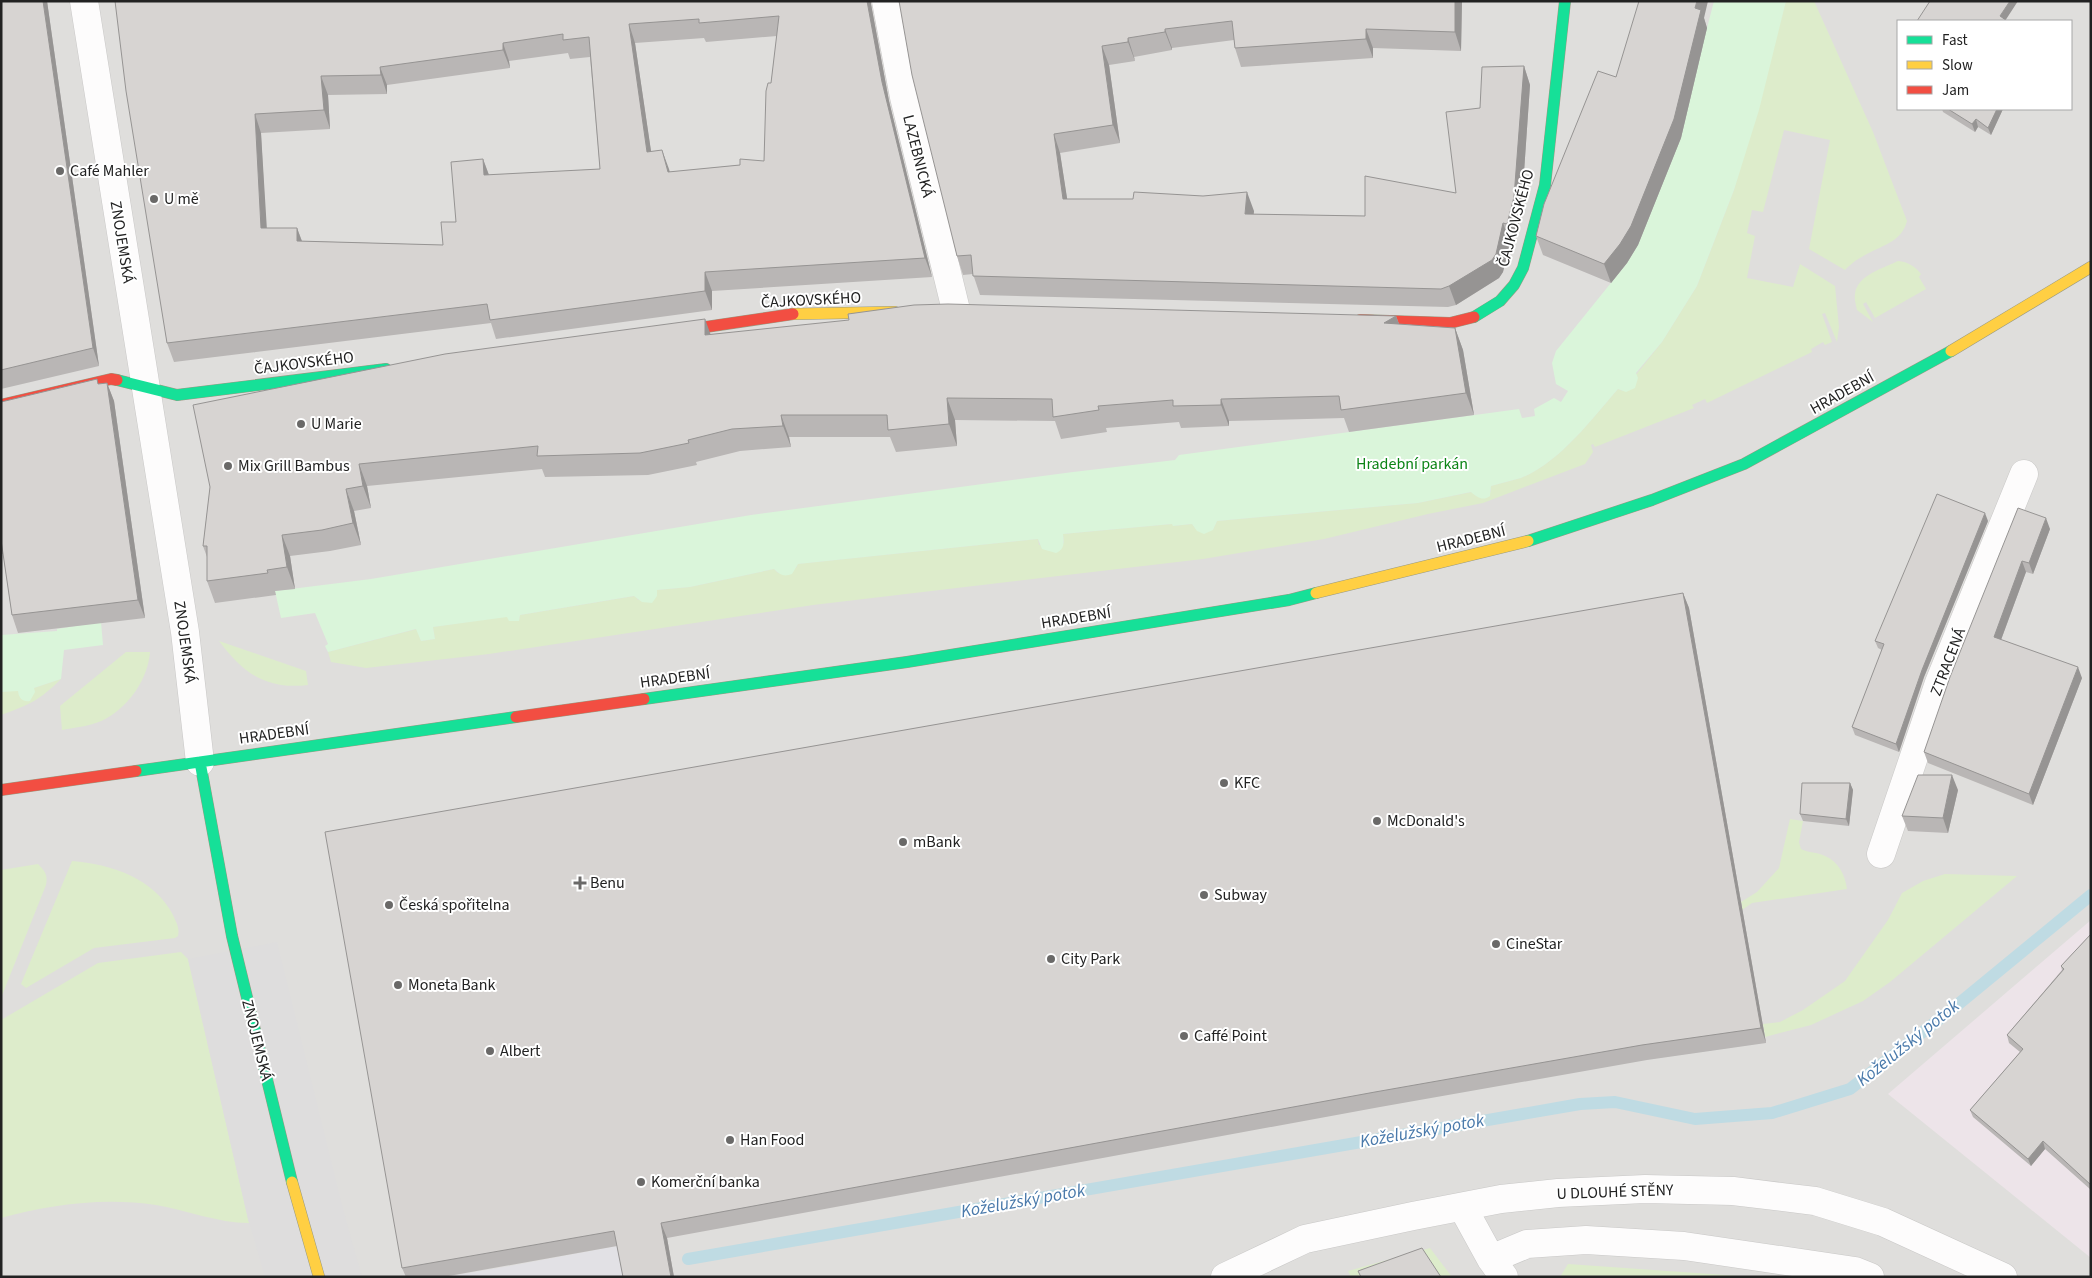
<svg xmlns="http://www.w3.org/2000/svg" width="2092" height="1278" font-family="'Source Sans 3',sans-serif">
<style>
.residential{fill:#dfdedc;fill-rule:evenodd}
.industrial{fill:#ede4e9}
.grass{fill:#ddeccb}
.park{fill:#daf5da}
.plaza{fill:#e2e1e5}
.pier{fill:#dedddd}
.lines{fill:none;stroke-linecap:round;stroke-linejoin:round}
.stream{stroke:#bfdbe3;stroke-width:12}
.street-casing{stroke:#c9c8c7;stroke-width:29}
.fast-casing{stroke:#999a82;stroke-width:12}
.slow-casing{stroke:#999a82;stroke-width:12}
.jam-casing{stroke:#999a82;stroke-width:12}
.street{stroke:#fdfcfc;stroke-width:28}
.fast{stroke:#16e098;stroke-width:11}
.slow{stroke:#ffcf43;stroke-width:11}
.jam{stroke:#f24e42;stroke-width:11}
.wall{fill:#b9b6b5;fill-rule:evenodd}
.shaded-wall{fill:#969493}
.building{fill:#d7d4d2;stroke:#969493;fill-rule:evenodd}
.poi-dot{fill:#6a6968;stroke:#fff;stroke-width:2}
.labels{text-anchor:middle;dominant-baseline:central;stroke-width:4;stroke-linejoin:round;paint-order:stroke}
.street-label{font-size:16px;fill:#222;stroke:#fff}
.poi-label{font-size:16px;fill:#222;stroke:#fff;text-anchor:start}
.park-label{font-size:16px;fill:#0c8416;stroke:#fff}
.water-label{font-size:18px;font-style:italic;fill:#4a7aab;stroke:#fff}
</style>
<rect width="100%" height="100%" fill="#f0eeeb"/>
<path class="residential" d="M 1,1 L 2091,1 L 2091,1277 L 1,1277 ZM 1898,21 L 2071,21 L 2071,109 L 1898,109 Z"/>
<path class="industrial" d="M 2091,920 L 2091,1258 L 1888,1094 Z"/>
<path class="grass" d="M 1786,1 L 1814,1 L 1873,132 L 1907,221 C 1901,244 1878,246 1860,258 C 1854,261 1849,266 1845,270 L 1809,249 L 1830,140 L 1784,130 L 1763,212 L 1752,210 L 1747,233 L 1755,236 L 1747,278 L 1793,287 L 1800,264 L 1835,286 L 1839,327 L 1837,342 L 1825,313 L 1822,314 L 1832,342 L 1825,345 L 1823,342 L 1811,349 L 1812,352 L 1707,403 L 1705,399 L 1692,405 L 1694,408 L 1595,447 L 1593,444 L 1591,445 L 1593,452 L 1585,464 L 1483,503 L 1428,514 L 1324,539 L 1203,559 L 813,605 L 489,654 L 366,668 L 331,662 L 328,652 L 417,629 L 421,641 L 435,639 L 433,627 L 508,616 L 519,620 L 520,615 L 635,596 L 638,600 L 657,590 L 690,587 L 774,569 L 778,573 L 797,567 L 797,564 L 1038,539 L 1039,545 L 1064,543 L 1063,534 L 1172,524 L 1174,526 L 1192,524 L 1195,528 L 1213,530 L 1217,521 L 1418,503 L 1472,492 L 1476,496 L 1491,492 L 1491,486 C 1501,483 1511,481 1521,478 C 1559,463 1592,419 1618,389 L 1623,391 L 1662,342 L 1697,286 L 1734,190 Z
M 1898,261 C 1908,262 1915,266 1921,274 L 1919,277 L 1926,289 L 1875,318 L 1866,302 L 1863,304 L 1873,322 L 1857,310 C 1856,305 1854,299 1855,294 C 1857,275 1884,268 1898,261 Z
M 219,641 L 306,671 L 308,685 C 266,690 243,673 219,641 Z
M 126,652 L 150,652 C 148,678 130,705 107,718 C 94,726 77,727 62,730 L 60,706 Z
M 61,679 C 40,700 29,705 1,715 L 1,692 L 34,688 Z
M 1790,819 L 1803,821 L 1799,842 L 1801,849 C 1809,853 1817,852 1825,856 C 1839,862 1845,875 1847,889 L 1752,903 L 1742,910 L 1741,902 L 1757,892 L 1779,868 Z
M 72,861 C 111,864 154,878 173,915 C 176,922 180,928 178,936 L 175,938 L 94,948 L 26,988 L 21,984 Z
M 38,864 C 45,871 48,875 46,885 L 1,998 L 1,870 Z
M 1945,874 L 2017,876 L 1890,982 L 1863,1001 L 1811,1025 L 1765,1037 L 1763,1024 L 1780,1022 L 1803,1010 L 1845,981 L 1888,920 L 1902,893 L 1923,881 Z
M 181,952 L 188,959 L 249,1223 C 217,1223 187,1210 156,1205 C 105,1197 51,1204 1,1218 L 1,1020 L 98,963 Z
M 1430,1248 L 1452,1277 L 1351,1277 L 1348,1271 Z
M 1568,1264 L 1739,1276 L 1747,1277 L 1560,1277 Z"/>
<path class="park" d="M 1714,1 L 1786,1 L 1759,110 L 1734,190 L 1697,286 L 1662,342 L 1636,373 L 1638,378 L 1635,388 L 1626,392 L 1618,389 C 1592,419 1559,463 1521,478 C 1511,481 1501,483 1491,486 L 1490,496 C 1483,501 1478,498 1471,492 L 1418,503 L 1217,521 L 1213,530 L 1204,534 L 1197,531 L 1192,524 L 1173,526 L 1172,524 L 1063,534 C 1064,542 1065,549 1056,553 L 1042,549 L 1038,539 L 798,564 L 792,574 C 784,577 780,575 774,569 L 690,587 L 657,590 L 657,596 L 652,603 L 642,602 L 634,596 L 520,615 L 519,621 L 509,621 L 507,617 L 433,627 L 435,639 L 421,641 L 416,629 L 328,652 L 325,646 L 328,644 L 315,613 L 281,618 L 275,591 L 371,579 L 751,515 L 1073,472 L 1175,460 L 1179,455 L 1519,409 L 1522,418 L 1535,416 L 1534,409 L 1554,398 L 1561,402 L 1568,391 L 1556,384 L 1552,363 L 1556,351 L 1627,263 L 1707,28 Z
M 101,622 L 103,645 L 64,650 L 61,679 L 34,688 L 35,692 L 30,701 C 23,702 19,699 18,691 L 1,692 L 1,635 L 57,631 L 57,629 Z"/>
<path class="plaza" d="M 622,1245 L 626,1277 L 445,1277 L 510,1266 Z"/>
<path class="pier" d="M 277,942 L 344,1213 L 362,1277 L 265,1277 L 248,1219 L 188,959 Z"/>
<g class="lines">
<path class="stream" d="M 688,1259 L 1580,1104 L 1615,1102 L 1695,1119 L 1772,1113 L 1850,1089 L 1956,1006 L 2091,895"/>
<g class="street-casing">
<path id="street" d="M 84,1 L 185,632 L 200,762
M 886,1 L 904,97 L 956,310
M 1881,854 L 1939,683 L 2024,474
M 1463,1208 L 1491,1259 L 1504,1277
M 1491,1259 L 1527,1244 L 1586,1240 L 1684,1246 L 1855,1271 L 1870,1277
M 1225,1277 L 1305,1239 L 1413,1216 L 1501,1199 L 1558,1193 L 1645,1189 L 1733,1191 L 1815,1201 L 1883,1222 L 2003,1277"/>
</g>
<g class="fast-casing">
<path id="fast" d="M 1474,317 L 1500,301 L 1514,285 L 1523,268 L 1545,185 L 1565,1
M 117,380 L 177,395 L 386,369
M 1528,541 L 1652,500 L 1744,464 L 1951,351
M 644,699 L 907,662 L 1289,600 L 1316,593
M 200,762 L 232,936 L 292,1182
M 136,771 L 516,717"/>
</g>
<g class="slow-casing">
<path id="slow" d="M 793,314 L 895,312
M 1951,351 L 2091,267
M 1316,593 L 1528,541
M 292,1182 L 319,1277"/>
</g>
<g class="jam-casing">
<path id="jam" d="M 1360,320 L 1450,323 L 1474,317
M 672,332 L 793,314
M 1,405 L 111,379 L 117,380
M 516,717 L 644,699
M 1,790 L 136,771"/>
</g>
<use href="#street" class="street"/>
<use href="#fast" class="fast"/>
<use href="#slow" class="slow"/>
<use href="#jam" class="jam"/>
</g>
<path class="wall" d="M 1,1 L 47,1 L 99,366 L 1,389 Z
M 115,1 L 871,1 L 871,4 L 889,101 L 932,277 L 712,291 L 712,310 L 496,339 L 491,323 L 174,362 L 167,343 ZM 777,36 L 771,83 L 764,161 L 740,165 L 670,172 L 651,152 L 635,43 L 704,38 L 706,42 ZM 568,53 L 570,59 L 590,57 L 600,169 L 489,175 L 483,159 L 456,222 L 443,245 L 302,241 L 297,228 L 266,228 L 261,133 L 330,129 L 328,95 L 387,94 L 387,85 L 510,68 L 509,61 Z
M 899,1 L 1462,1 L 1461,51 L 1373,48 L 1373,58 L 1241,67 L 1235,48 L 1234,40 L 1172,48 L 1172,50 L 1134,57 L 1135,61 L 1109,65 L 1120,143 L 1060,153 L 1067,199 L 1254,211 L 1253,214 L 1365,216 L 1456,193 L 1480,108 L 1524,66 L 1530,85 L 1521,216 L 1513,243 L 1510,242 L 1503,272 L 1499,278 L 1456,305 L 1448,307 L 980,295 L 973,274 L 963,275 L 957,256 Z
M 1704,18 L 1707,28 L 1681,138 L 1638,245 L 1627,263 L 1611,283 L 1543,255 L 1536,236 L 1616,77 Z
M 1942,109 L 2003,109 L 1991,135 L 1978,127 L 1975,132 L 1943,112 Z
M 1396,316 L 1399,324 L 1455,328 L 1463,350 L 1474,415 L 1349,432 L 1344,418 L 1229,421 L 1229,426 L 1181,428 L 1179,422 L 1106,428 L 1107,432 L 1061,439 L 1055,421 L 955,420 L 957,446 L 896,452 L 890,437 L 789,437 L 791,447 L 740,451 L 696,462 L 697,465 L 648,475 L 545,477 L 542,469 L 367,486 L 371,508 L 354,511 L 361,545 L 330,551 L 290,556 L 295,589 L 275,591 L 276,595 L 215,603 L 207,581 L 207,557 L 203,546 L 210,487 L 710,334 Z
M 107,383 L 114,401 L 145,618 L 18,633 L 12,615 L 3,554 L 1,554 L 1,402 Z
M 2018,508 L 2050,529 L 2033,574 L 2026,572 L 2001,640 L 2082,678 L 2033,805 L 1928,763 L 1924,752 Z
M 1988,521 L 1924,677 L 1899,752 L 1855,735 L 1852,727 L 1882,650 L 1878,648 L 1875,641 Z
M 1683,593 L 1689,608 L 1766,1043 L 1647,1060 L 1380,1107 L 667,1238 L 674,1277 L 623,1277 L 617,1246 L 443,1277 L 406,1277 L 402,1268 Z
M 1850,783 L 1853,790 L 1849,826 L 1803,821 L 1800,814 Z
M 1958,790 L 1948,833 L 1908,831 L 1902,816 Z
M 2091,934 L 2091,1190 L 2045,1149 L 2031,1166 L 1973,1117 L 1970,1110 L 2020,1052 L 2009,1043 L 2007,1035 L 2062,970 L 2061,966 Z"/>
<path class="shaded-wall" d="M 43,1 L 47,1 L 99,366 L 93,348 Z
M 867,1 L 871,1 L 871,4 L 889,101 L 932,277 L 925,258 L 882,82 Z
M 1455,1 L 1462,1 L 1461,51 L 1455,32 Z
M 1697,1 L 1708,1 L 1704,18 L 1707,28 L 1681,138 L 1638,245 L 1627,263 L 1611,283 L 1604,264 L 1695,8 Z
M 2010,1 L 2018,1 L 2005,21 L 2000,16 Z
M 629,24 L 635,43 L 654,171 L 647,152 Z
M 1165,29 L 1172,48 L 1172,50 L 1165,32 Z
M 1366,29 L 1373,48 L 1373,58 L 1366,39 Z
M 1128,38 L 1134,57 L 1135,61 L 1128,42 Z
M 503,43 L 509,61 L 510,68 L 503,50 Z
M 1102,46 L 1109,65 L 1120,143 L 1113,125 Z
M 1524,66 L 1530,85 L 1521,216 L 1513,243 L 1507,224 Z
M 380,67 L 387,85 L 387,94 L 381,75 Z
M 321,76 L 328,95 L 330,129 L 324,110 Z
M 1997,109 L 2003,109 L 1991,135 L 1988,128 Z
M 255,114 L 261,133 L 268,247 L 261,228 Z
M 1976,119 L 1978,127 L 1975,132 L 1972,124 Z
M 1054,134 L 1060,153 L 1070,217 L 1063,199 Z
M 662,150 L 669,169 L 675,191 L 668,172 Z
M 483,159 L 490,178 L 484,175 Z
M 1247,192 L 1254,211 L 1252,233 L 1245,214 Z
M 1503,223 L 1510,242 L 1503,272 L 1499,278 L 1456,305 L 1449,286 Z
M 297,228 L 304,247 L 297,241 Z
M 705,272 L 712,291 L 712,310 L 705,291 Z
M 1396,316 L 1404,337 L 1384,323 Z
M 705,319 L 713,341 L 705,335 Z
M 1455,328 L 1463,350 L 1474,415 L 1466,393 Z
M 107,383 L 114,401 L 145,618 L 138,600 Z
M 947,398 L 955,420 L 957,446 L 949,424 Z
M 1221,399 L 1229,421 L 1229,426 L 1221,405 Z
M 781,415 L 789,437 L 791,447 L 783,426 Z
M 359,464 L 367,486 L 371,508 L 363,486 Z
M 346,489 L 354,511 L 361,545 L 353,523 Z
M 1985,513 L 1988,521 L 1924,677 L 1899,752 L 1896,744 L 1922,670 Z
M 2046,518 L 2050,529 L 2033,574 L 2029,563 Z
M 282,535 L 290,556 L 295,589 L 287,567 Z
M 2022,561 L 2026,572 L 1998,648 L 1994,637 Z
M 1683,593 L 1689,608 L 1766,1043 L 1761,1028 Z
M 2078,667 L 2082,678 L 2033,805 L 2029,794 Z
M 1952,775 L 1958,790 L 1948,833 L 1943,818 Z
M 1850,783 L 1853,790 L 1849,826 L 1846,819 Z
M 2043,1141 L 2045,1149 L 2031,1166 L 2028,1159 Z
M 661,1223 L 667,1238 L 674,1277 L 671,1277 Z"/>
<path class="building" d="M 1,1 L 43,1 L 93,348 L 1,370 Z
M 115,1 L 867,1 L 882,82 L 925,258 L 705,272 L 705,291 L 490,320 L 487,304 L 167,343 L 126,91 ZM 779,16 L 771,83 L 768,83 L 766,91 L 764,161 L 740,159 L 740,165 L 668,172 L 662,150 L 647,152 L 629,24 L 699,19 L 699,23 ZM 563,34 L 563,40 L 589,37 L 600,169 L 484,175 L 483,159 L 451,162 L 456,222 L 441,222 L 443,245 L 297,241 L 297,228 L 261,228 L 255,114 L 324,110 L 321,76 L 381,75 L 380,67 L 503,50 L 503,43 Z
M 899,1 L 1455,1 L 1455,32 L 1366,29 L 1366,39 L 1235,48 L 1232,21 L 1165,29 L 1165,32 L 1128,38 L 1128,42 L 1102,46 L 1113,125 L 1054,134 L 1063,199 L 1133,199 L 1134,192 L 1203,196 L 1247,192 L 1245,214 L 1365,216 L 1365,176 L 1456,193 L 1446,112 L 1480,108 L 1482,67 L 1524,66 L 1514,197 L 1507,224 L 1503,223 L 1496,254 L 1492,260 L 1449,286 L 1441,289 L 973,276 L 971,255 L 957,256 L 912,75 Z
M 1639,1 L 1697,1 L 1695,8 L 1701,10 L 1674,119 L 1631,226 L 1620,244 L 1604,264 L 1536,236 L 1544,204 L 1598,71 L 1616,77 Z
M 1930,1 L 2010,1 L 2000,16 L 2007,21 L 1917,21 Z
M 1948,109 L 1997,109 L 1988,128 L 1976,119 L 1972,124 Z
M 948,304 L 1396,316 L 1384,323 L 1455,328 L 1466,393 L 1341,410 L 1339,396 L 1221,399 L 1221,405 L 1173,406 L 1173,400 L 1098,406 L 1099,410 L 1053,417 L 1052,399 L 947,398 L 949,424 L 888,430 L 887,415 L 781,415 L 783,426 L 732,429 L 688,440 L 689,443 L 640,453 L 537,456 L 538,446 L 359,464 L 363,486 L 346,489 L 353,523 L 322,530 L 282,535 L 287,567 L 267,570 L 268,573 L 207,581 L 207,546 L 203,546 L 210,487 L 193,405 L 445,354 L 705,319 L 705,335 L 849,320 L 848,314 L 914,305 Z
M 97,379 L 98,384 L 107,383 L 138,600 L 12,615 L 1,540 L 1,402 Z
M 1937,494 L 1985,513 L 1922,670 L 1896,744 L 1852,727 L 1884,644 L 1875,641 Z
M 2018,508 L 2046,518 L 2029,563 L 2022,561 L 1994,637 L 2078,667 L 2029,794 L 1924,752 L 1950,677 Z
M 1683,593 L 1761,1028 L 1642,1045 L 1375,1092 L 661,1223 L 671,1277 L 623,1277 L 614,1231 L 402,1268 L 325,832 Z
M 1918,775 L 1952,775 L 1943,818 L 1902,816 Z
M 1802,783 L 1850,783 L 1846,819 L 1800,814 Z
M 2091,934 L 2091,1185 L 2043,1141 L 2028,1159 L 1970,1110 L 2023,1049 L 2007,1035 L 2064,969 L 2061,966 Z
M 1422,1248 L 1441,1277 L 1361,1277 L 1358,1271 Z"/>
<g class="poi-dot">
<circle cx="60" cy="171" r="5"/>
<circle cx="154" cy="199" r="5"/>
<circle cx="301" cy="424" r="5"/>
<circle cx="228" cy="466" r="5"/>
<circle cx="1224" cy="783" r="5"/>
<circle cx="1377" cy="821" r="5"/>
<circle cx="903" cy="842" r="5"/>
<path d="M577.5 875.5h5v5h5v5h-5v5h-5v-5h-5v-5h5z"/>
<circle cx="1204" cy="895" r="5"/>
<circle cx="389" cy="905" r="5"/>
<circle cx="1496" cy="944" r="5"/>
<circle cx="1051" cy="959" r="5"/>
<circle cx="398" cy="985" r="5"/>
<circle cx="1184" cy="1036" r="5"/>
<circle cx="490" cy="1051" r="5"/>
<circle cx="730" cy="1140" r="5"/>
<circle cx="641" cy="1182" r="5"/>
</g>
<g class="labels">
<g class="street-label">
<text transform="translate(918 156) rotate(76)">LAZEBNICKÁ</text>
<text transform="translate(1516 218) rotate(-75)">ČAJKOVSKÉHO</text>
<text transform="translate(122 242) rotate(81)">ZNOJEMSKÁ</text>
<text transform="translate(811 300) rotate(-3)">ČAJKOVSKÉHO</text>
<text transform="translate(304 363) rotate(-7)">ČAJKOVSKÉHO</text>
<text transform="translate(1842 393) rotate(-29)">HRADEBNÍ</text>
<text transform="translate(1471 539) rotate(-14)">HRADEBNÍ</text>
<text transform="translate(1076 618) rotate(-9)">HRADEBNÍ</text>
<text transform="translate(185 642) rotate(82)">ZNOJEMSKÁ</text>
<text transform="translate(1948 662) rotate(-69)">ZTRACENÁ</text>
<text transform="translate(675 678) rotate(-8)">HRADEBNÍ</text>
<text transform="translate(274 734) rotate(-8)">HRADEBNÍ</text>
<text transform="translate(257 1040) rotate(76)">ZNOJEMSKÁ</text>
<text transform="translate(1615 1192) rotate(-2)">U DLOUHÉ STĚNY</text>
</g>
<g class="poi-label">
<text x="70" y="171">Café Mahler</text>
<text x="164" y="199">U mě</text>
<text x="311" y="424">U Marie</text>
<text x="238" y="466">Mix Grill Bambus</text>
<text x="1234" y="783">KFC</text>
<text x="1387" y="821">McDonald's</text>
<text x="913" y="842">mBank</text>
<text x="590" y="883">Benu</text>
<text x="1214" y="895">Subway</text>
<text x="399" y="905">Česká spořitelna</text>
<text x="1506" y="944">CineStar</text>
<text x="1061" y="959">City Park</text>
<text x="408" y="985">Moneta Bank</text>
<text x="1194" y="1036">Caffé Point</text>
<text x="500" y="1051">Albert</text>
<text x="740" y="1140">Han Food</text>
<text x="651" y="1182">Komerční banka</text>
</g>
<g class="park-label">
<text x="1412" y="464">Hradební parkán</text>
</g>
<g class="water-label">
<text transform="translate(1908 1043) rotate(-39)">Koželužský potok</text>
<text transform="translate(1422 1131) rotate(-10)">Koželužský potok</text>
<text transform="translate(1023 1201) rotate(-10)">Koželužský potok</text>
</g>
</g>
<rect width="2092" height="1278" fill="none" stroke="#222222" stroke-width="5"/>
<rect x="1897" y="20" width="175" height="90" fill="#ffffff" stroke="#a7a7a7"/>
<rect x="1907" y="36" width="25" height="8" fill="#16e098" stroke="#a7a7a7"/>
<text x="1942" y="45" font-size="15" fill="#222222">Fast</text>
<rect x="1907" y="61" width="25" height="8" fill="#ffcf43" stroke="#a7a7a7"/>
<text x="1942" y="70" font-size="15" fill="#222222">Slow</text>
<rect x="1907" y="86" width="25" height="8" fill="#f24e42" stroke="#a7a7a7"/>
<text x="1942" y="95" font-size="15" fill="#222222">Jam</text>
</svg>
